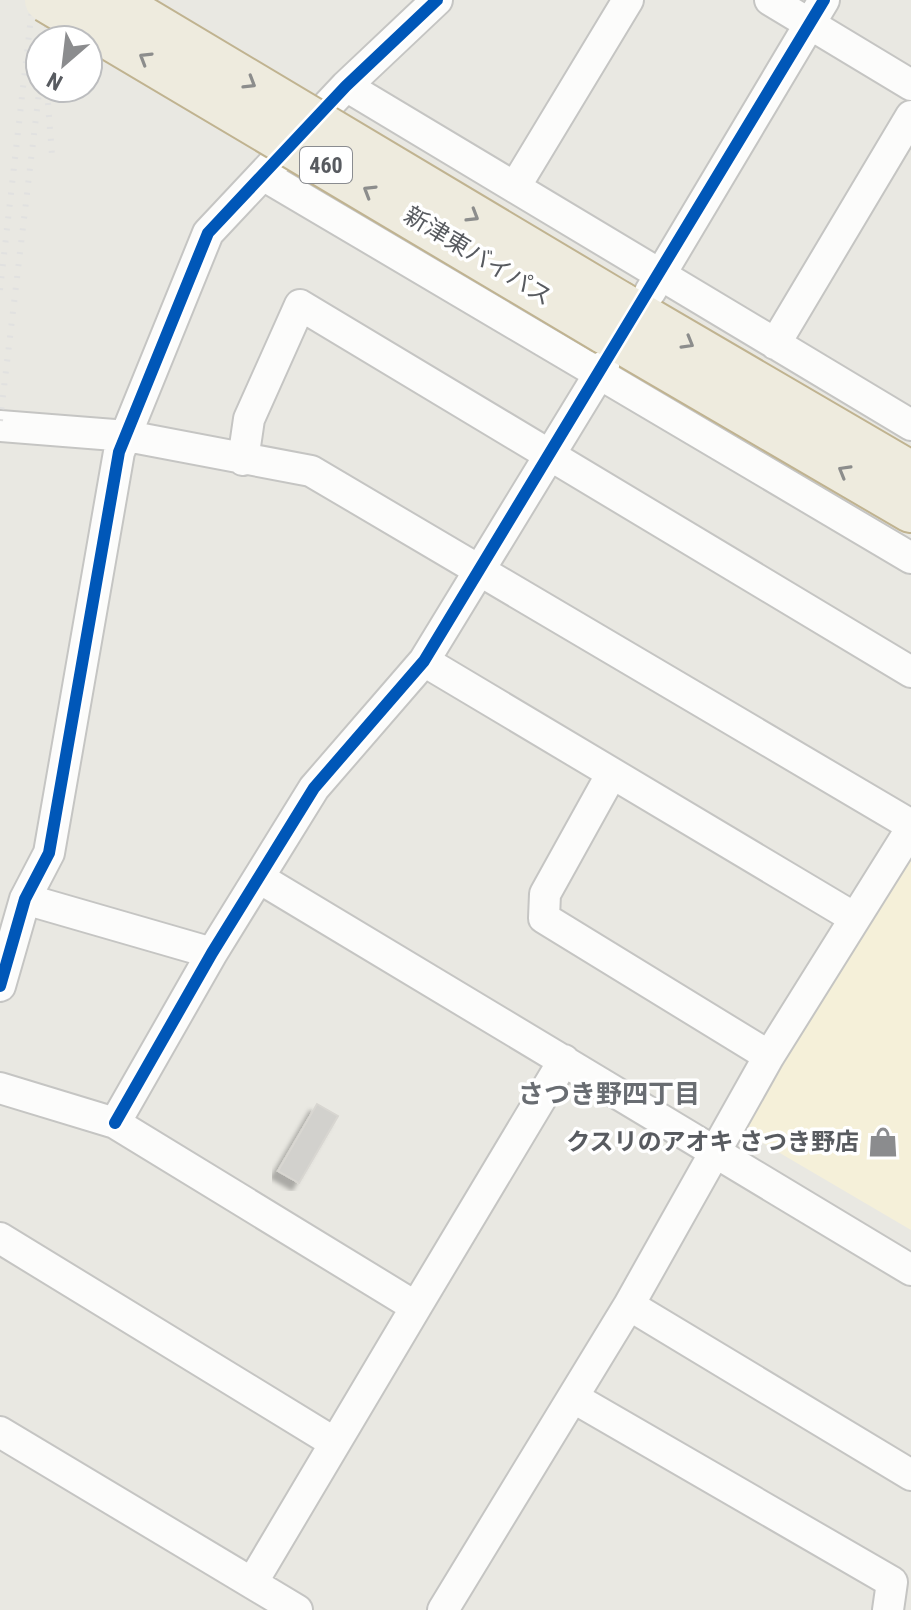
<svg xmlns="http://www.w3.org/2000/svg" width="911" height="1610" font-family="'Roboto Condensed','Noto Sans JP',sans-serif">
<style>
.commercial{fill:#f5f0d9}
.building{fill:#d2d1cd;stroke:#d8d6d1;stroke-width:2;filter:url(#shadow)}
.lines{fill:none;stroke-linecap:round;stroke-linejoin:round}
.minor-casing{stroke:#c5c5c3;stroke-width:34}
.highway-casing{stroke:#c0b390;stroke-width:48}
.minor{stroke:#fcfcfb;stroke-width:30}
.highway{stroke:#eeebde;stroke-width:44}
.rail{stroke:#e1e1e0;stroke-width:6;stroke-dasharray:2 10;stroke-linecap:butt}
.highway-bridge-casing{stroke:#c0b390;stroke-width:48;stroke-linecap:butt}
.highway-bridge{stroke:#eeebde;stroke-width:44}
.cycleway-casing{stroke:#fff;stroke-width:17}
.cycleway{stroke:#0057b8;stroke-width:12}
.oneway{stroke:#8c8d8c}
.labels{text-anchor:middle;dominant-baseline:central;stroke-width:7;stroke-linejoin:round;paint-order:stroke}
.shield{fill:#fff;stroke:#8a8c90;stroke-width:2}
.shield-label{font-size:22px;font-weight:bold;fill:#585b60}
.street-label{font-size:24px;fill:#585b60;stroke:#fff}
.poi-label{font-size:24px;font-weight:bold;fill:#585b60;stroke:#fff;text-anchor:end}
.neighbourhood-label{font-size:26px;font-weight:bold;fill:#696d72;stroke:#fff}
</style>
<defs>
<filter id="shadow"><feDropShadow dx="-7" dy="7" stdDeviation="2" flood-color="#0004"/></filter>
</defs>
<rect width="100%" height="100%" fill="#e9e8e2"/>
<path class="commercial" d="M 911,851 L 911,1230 L 749,1135 L 744,1125 Z"/>
<path class="building" d="M 317,1104 L 338,1116 L 299,1183 L 278,1171 Z"/>
<g class="lines">
<g class="minor-casing">
<path id="minor" d="M 770,0 L 911,85
M 346,86 L 911,425
M 263,175 L 911,558
M 515,187 L 628,0
M 650,292 L 824,0
M 775,344 L 911,116
M 0,426 L 127,436 L 311,471 L 911,825
M 243,460 L 249,419 L 300,305 L 911,672
M 424,661 L 853,917
M 611,775 L 545,894 L 544,918 L 769,1056
M 261,879 L 911,1270
M 25,899 L 212,953
M 0,986 L 25,899 L 49,853 L 119,452 L 208,233 L 346,86 L 437,0
M 0,1088 L 115,1123 L 416,1307 L 564,1060
M 115,1123 L 212,953 L 314,788 L 424,661 L 604,366
M 0,1238 L 335,1443
M 629,1305 L 911,1475
M 574,1398 L 892,1582 L 888,1610
M 0,1432 L 297,1610
M 252,1583 L 416,1307
M 443,1610 L 629,1305 L 769,1056 L 911,829"/>
</g>
<g class="highway-casing">
<path id="highway" d="M 620,304 L 911,474
M 604,331 L 911,510"/>
</g>
<use href="#minor" class="minor"/>
<use href="#highway" class="highway"/>
<path class="rail" d="M 45,40 L 51,0
M 47,91 L 52,155
M 0,290 L 33,0
M 0,421 L 40,84"/>
<g class="highway-bridge-casing">
<path id="highway-bridge" d="M 47,0 L 604,331
M 111,0 L 620,304"/>
</g>
<use href="#highway-bridge" class="highway-bridge"/>
<g class="cycleway-casing">
<path id="cycleway" d="M 0,986 L 25,899 L 49,853 L 119,452 L 208,233 L 346,86 L 437,0
M 115,1123 L 212,953 L 314,788 L 424,661 L 824,0"/>
</g>
<use href="#cycleway" class="cycleway"/>
</g>
<defs><path id="oneway-chevron" d="M-2-3.5L2.5 0L-2 3.5" fill="none" stroke-width="1.6" stroke-linecap="round" stroke-linejoin="round" transform="scale(2)"/></defs>
<g class="oneway">
<use href="#oneway-chevron" transform="translate(145 58) rotate(-149)"/>
<use href="#oneway-chevron" transform="translate(250 83) rotate(31)"/>
<use href="#oneway-chevron" transform="translate(369 191) rotate(-149)"/>
<use href="#oneway-chevron" transform="translate(473 216) rotate(31)"/>
<use href="#oneway-chevron" transform="translate(688 343) rotate(30)"/>
<use href="#oneway-chevron" transform="translate(844 471) rotate(-150)"/>
</g>
<defs>
<g id="shop-bare" transform="scale(2.4)"><path d="M-5-2.5h2.3a2.7 3.5 0 0 1 5.4 0H5L5.5 6h-11ZM-1.5-2.5h3a1.5 2.3 0 0 0-3 0Z" fill="#8b8c8e" stroke="#fff" stroke-width="2.5" paint-order="stroke"/></g>
</defs>
<g fill-rule="evenodd">
<use href="#shop-bare" x="883" y="1142"/>
</g>
<g class="labels">
<rect class="shield" x="300" y="147" width="52" height="36" rx="6"/>
<g class="shield-label">
<text x="326" y="165">460</text>
</g>
<g class="street-label">
<text transform="translate(478 256) rotate(31)">新津東バイパス</text>
</g>
<g class="poi-label">
<text x="859" y="1142">クスリのアオキ さつき野店</text>
</g>
<g class="neighbourhood-label">
<text x="609" y="1094">さつき野四丁目</text>
</g>
</g>
<g transform="translate(64 64) rotate(208)"><circle r="38" fill="#ffffff" stroke="#bcbdbf" stroke-width="2"/>
<path d="M0-6L14 30L0 20L-14 30Z" fill="#8b8c8e"/>
<text y="-12" font-size="22" font-weight="bold" text-anchor="middle" fill="#585b60">N</text>
</g>
</svg>
